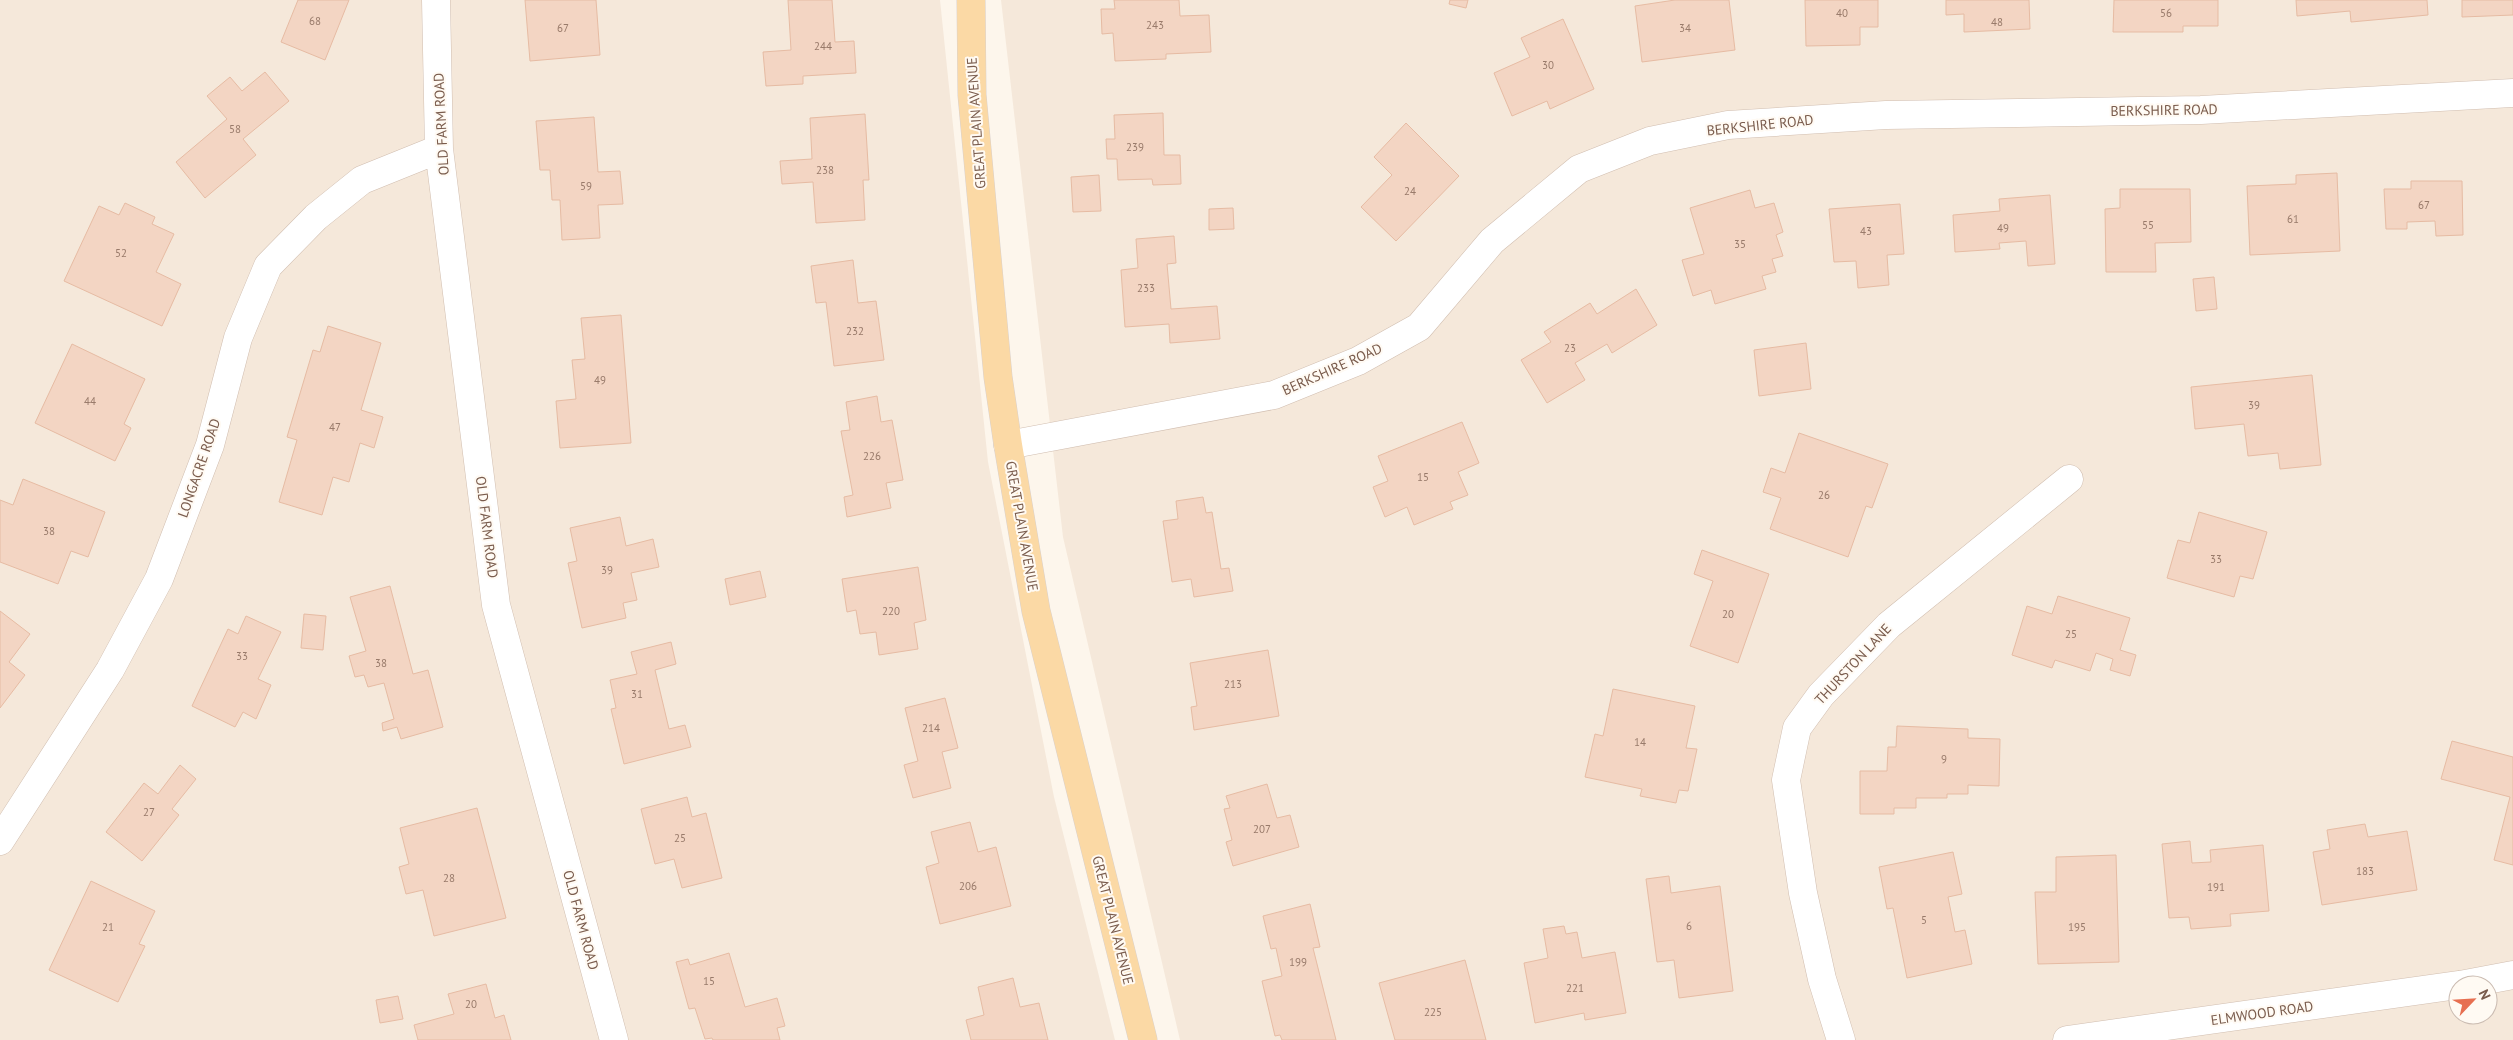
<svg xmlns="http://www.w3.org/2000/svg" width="2513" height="1040" font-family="'PT Sans',sans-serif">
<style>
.residential{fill:#f5e8da;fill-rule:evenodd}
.building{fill:#f3d5c3;stroke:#e6bba3}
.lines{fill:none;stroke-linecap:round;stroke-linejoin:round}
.minor-casing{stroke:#d1beb0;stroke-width:29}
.major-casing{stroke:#dad1cd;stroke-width:29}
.minor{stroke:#fff;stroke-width:28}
.major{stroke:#fbd9a5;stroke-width:28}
.labels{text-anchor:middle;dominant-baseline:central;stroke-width:4;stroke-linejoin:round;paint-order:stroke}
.number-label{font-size:11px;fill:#987a6a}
.street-label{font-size:14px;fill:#7a5c4d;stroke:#fffaf3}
</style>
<rect width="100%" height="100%" fill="#fdf6ec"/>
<path class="residential" d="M 0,0 L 940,0 L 988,462 L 1054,797 L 1115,1040 L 0,1040 Z
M 1001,0 L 2513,0 L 2513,1040 L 1180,1040 L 1063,537 ZM 2458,985 L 2488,985 L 2488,1015 L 2458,1015 Z"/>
<path class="building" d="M 298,0 L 349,0 L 325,60 L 281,42 Z
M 525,0 L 596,0 L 600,55 L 530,61 Z
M 788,0 L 832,0 L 835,42 L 854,41 L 856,73 L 803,76 L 803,84 L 766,86 L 763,52 L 791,50 Z
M 1114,0 L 1179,0 L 1180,16 L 1209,15 L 1211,52 L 1166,54 L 1166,59 L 1115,61 L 1113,33 L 1102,34 L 1101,9 L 1115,9 Z
M 1450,0 L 1468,0 L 1466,8 L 1449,4 Z
M 1729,0 L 1735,50 L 1642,62 L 1635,6 L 1675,0 Z
M 1805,0 L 1878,0 L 1878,27 L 1860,27 L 1860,45 L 1806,46 Z
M 1946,0 L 2029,0 L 2030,29 L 1964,32 L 1964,14 L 1946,15 Z
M 2114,0 L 2218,0 L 2218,26 L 2183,26 L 2183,32 L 2113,32 Z
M 2296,0 L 2427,0 L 2428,15 L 2351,22 L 2350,11 L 2297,16 Z
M 2462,0 L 2513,0 L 2513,15 L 2462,17 Z
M 1563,19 L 1594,89 L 1550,109 L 1547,101 L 1512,116 L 1494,73 L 1530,57 L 1521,38 Z
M 265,72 L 289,101 L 243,139 L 256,155 L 205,198 L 176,162 L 227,119 L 207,96 L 230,77 L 242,91 Z
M 1163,113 L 1164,155 L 1180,155 L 1181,184 L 1153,185 L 1152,179 L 1118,180 L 1117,159 L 1107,159 L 1106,139 L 1115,139 L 1114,115 Z
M 865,114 L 869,180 L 863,180 L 865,220 L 816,223 L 813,182 L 782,184 L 780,161 L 812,159 L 810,118 Z
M 594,117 L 598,172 L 620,171 L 623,204 L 598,205 L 600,238 L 562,240 L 560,200 L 552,200 L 550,170 L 540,170 L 536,121 Z
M 1406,123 L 1459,176 L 1396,241 L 1361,207 L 1392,175 L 1374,157 Z
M 2337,173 L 2340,251 L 2250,255 L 2247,186 L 2296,184 L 2296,175 Z
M 1099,175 L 1101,211 L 1073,212 L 1071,177 Z
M 2411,181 L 2462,181 L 2463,235 L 2436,236 L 2435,221 L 2407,222 L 2407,229 L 2386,229 L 2384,189 L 2411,189 Z
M 2120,189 L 2190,189 L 2191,242 L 2155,243 L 2156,272 L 2106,272 L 2105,209 L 2120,208 Z
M 1750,190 L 1755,208 L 1774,203 L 1783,232 L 1776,235 L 1783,256 L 1772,259 L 1776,272 L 1762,276 L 1766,289 L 1715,304 L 1711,290 L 1693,296 L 1682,260 L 1704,254 L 1690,208 Z
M 2050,195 L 2055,264 L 2028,266 L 2026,241 L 1999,243 L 2000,249 L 1955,252 L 1953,215 L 2000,211 L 1999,199 Z
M 125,203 L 155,217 L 152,224 L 174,234 L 156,272 L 181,284 L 162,326 L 64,281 L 99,206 L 119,215 Z
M 1900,204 L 1904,254 L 1887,255 L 1889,285 L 1858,288 L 1856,261 L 1834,262 L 1829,209 Z
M 1233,208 L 1234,229 L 1209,230 L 1209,209 Z
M 1174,236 L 1176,263 L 1167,264 L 1171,309 L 1217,306 L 1220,339 L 1170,343 L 1169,324 L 1125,327 L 1121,270 L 1138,268 L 1136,239 Z
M 853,260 L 858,303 L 876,301 L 884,360 L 834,366 L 826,302 L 816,303 L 811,266 Z
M 2214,277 L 2217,309 L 2196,311 L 2193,279 Z
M 1636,289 L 1657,325 L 1612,353 L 1607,344 L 1575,363 L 1585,380 L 1547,403 L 1521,360 L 1551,342 L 1544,332 L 1590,303 L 1597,314 Z
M 621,315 L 631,443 L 560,448 L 556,401 L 576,399 L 572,360 L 585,359 L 581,318 Z
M 328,326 L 381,343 L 361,410 L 383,417 L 374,448 L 360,443 L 349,482 L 333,477 L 322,515 L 279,502 L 297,440 L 287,437 L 313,350 L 320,352 Z
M 1806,343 L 1811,389 L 1759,396 L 1754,350 Z
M 72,344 L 145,379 L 124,424 L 131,428 L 115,461 L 35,423 Z
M 2312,375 L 2321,465 L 2280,469 L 2278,453 L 2248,456 L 2244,424 L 2195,429 L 2191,387 Z
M 877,396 L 881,422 L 892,420 L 903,480 L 886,483 L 891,508 L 847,517 L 844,497 L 853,495 L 841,431 L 850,430 L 846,402 Z
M 1462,422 L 1479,463 L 1458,472 L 1468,495 L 1450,502 L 1453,509 L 1414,525 L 1407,507 L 1385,517 L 1373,487 L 1388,481 L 1378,456 Z
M 1799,433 L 1888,464 L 1872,508 L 1866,506 L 1848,557 L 1770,529 L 1781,498 L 1763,492 L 1771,468 L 1785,473 Z
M 23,479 L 105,512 L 88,557 L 71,551 L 58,584 L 0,562 L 0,500 L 13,505 Z
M 1203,497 L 1206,513 L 1212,512 L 1221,569 L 1229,568 L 1233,591 L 1194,597 L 1191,579 L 1172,582 L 1163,521 L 1178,519 L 1176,501 Z
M 2199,512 L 2267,532 L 2253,579 L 2240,576 L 2234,597 L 2167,578 L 2178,540 L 2190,543 Z
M 620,517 L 626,546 L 653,539 L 659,567 L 631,573 L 637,600 L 623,603 L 626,618 L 582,628 L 568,563 L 577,561 L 570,528 Z
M 1702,550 L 1769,574 L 1738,663 L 1690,646 L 1713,581 L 1694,574 Z
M 918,567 L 926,620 L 914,623 L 918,649 L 879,655 L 876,632 L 860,634 L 856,610 L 847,612 L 842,579 Z
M 760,571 L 766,597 L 730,605 L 725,579 Z
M 390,586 L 413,674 L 428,670 L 443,727 L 401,739 L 397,727 L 383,731 L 382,723 L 394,719 L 384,683 L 368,687 L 364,675 L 355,677 L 349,656 L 366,651 L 350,597 Z
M 2058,596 L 2130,618 L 2120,650 L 2136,655 L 2130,676 L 2110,670 L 2113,659 L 2096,653 L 2090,671 L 2055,660 L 2052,668 L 2012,655 L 2027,606 L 2052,614 Z
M 0,611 L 30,634 L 9,662 L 25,675 L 0,708 Z
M 304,614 L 326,616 L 323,650 L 301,648 Z
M 246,616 L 281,632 L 258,679 L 271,685 L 256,719 L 243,712 L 235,727 L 192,706 L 228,629 L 238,634 Z
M 671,642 L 676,664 L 655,670 L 669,729 L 685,725 L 691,747 L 624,764 L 611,709 L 616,708 L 610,680 L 637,674 L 631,652 Z
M 1268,650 L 1279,716 L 1194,730 L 1191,707 L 1197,706 L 1190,663 Z
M 1613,689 L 1695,706 L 1686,748 L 1697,749 L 1688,791 L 1679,790 L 1676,803 L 1640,796 L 1642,789 L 1585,777 L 1595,734 L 1603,736 Z
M 945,698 L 958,748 L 942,752 L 951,788 L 913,798 L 904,765 L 918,761 L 905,708 Z
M 1897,726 L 1968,729 L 1968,738 L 2000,739 L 1999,786 L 1968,785 L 1968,794 L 1947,794 L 1947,798 L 1916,798 L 1916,808 L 1894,808 L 1894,814 L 1860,814 L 1860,771 L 1887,771 L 1888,747 L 1896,747 Z
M 2452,741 L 2513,757 L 2513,865 L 2494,860 L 2510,797 L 2441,779 Z
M 180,765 L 196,779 L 172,809 L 179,815 L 142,861 L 106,832 L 144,783 L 158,794 Z
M 1267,784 L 1277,818 L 1290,815 L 1299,847 L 1233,866 L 1226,842 L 1232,840 L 1224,809 L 1230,808 L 1226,796 Z
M 687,797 L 692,817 L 706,813 L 722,878 L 682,888 L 674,859 L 655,864 L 641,809 Z
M 477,808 L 506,918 L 434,936 L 423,890 L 406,894 L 399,867 L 409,864 L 400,828 Z
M 970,822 L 978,852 L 996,847 L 1011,906 L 940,924 L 926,867 L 939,863 L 931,832 Z
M 2365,824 L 2368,837 L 2407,831 L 2417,890 L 2322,905 L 2313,852 L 2330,849 L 2327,830 Z
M 2190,841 L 2192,863 L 2211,862 L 2210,850 L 2263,845 L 2269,911 L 2230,914 L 2231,926 L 2191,929 L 2189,917 L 2169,918 L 2162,844 Z
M 1953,852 L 1962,894 L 1948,897 L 1955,932 L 1965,930 L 1972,964 L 1907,978 L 1893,908 L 1887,909 L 1879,867 Z
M 2116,855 L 2119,962 L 2038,964 L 2035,892 L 2056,892 L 2056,857 Z
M 1669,876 L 1671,893 L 1720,886 L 1733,991 L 1679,998 L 1674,960 L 1657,962 L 1646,879 Z
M 91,881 L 155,911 L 139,944 L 145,946 L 118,1002 L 49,970 Z
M 1310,904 L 1320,947 L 1313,948 L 1336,1040 L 1282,1040 L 1280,1035 L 1275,1036 L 1262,981 L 1282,976 L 1276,948 L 1271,949 L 1263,916 Z
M 1564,926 L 1566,934 L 1577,932 L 1582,958 L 1615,952 L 1626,1013 L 1585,1020 L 1584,1013 L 1535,1023 L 1524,963 L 1548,958 L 1543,929 Z
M 729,953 L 745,1007 L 777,998 L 785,1026 L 777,1028 L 780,1040 L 713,1040 L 712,1038 L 705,1039 L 695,1008 L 689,1009 L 676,962 L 688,959 L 690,965 Z
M 1465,960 L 1486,1040 L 1395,1040 L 1379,983 Z
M 1013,978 L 1020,1007 L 1039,1003 L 1048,1040 L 971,1040 L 966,1020 L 984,1015 L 978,987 Z
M 486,984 L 495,1018 L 504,1015 L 511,1040 L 418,1040 L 414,1025 L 454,1014 L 448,994 Z
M 398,996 L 403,1019 L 380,1023 L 376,1000 Z"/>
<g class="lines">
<g class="minor-casing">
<path id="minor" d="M 436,0 L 439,149 L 496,605 L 614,1040
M 1008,445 L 1274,395 L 1358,361 L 1419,327 L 1492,241 L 1579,169 L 1650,141 L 1728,125 L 1886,115 L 2201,110 L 2513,93
M 0,841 L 110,670 L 159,579 L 210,445 L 238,338 L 268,266 L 316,217 L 362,180 L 439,149
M 2460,985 L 2513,975
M 1841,1040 L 1822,979 L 1803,893 L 1786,780 L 1797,728 L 1821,695 L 1889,625 L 2069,479
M 2067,1040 L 2458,985"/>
</g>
<g class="major-casing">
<path id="major" d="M 971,0 L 972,95 L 998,377 L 1008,445 L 1036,611 L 1143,1040"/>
</g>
<use href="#minor" class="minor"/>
<use href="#major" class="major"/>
</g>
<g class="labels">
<g class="number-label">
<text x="1842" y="13">40</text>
<text x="2166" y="13">56</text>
<text x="315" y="21">68</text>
<text x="1997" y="22">48</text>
<text x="1155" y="25">243</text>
<text x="563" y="28">67</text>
<text x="1685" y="28">34</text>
<text x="823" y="46">244</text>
<text x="1548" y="65">30</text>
<text x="235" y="129">58</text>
<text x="1135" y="147">239</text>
<text x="825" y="170">238</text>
<text x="586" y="186">59</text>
<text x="1410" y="191">24</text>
<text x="2424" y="205">67</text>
<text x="2293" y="219">61</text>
<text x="2148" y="225">55</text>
<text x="2003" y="228">49</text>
<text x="1866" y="231">43</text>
<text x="1740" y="244">35</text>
<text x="121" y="253">52</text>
<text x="1146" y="288">233</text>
<text x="855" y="331">232</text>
<text x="1570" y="348">23</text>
<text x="600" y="380">49</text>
<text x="90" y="401">44</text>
<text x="2254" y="405">39</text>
<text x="335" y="427">47</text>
<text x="872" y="456">226</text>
<text x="1423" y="477">15</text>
<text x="1824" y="495">26</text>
<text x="49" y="531">38</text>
<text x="2216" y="559">33</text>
<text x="607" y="570">39</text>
<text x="891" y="611">220</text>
<text x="1728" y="614">20</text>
<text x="2071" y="634">25</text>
<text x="242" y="656">33</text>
<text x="381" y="663">38</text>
<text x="1233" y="684">213</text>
<text x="637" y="694">31</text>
<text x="931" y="728">214</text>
<text x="1640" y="742">14</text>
<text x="1944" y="759">9</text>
<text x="149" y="812">27</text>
<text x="1262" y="829">207</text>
<text x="680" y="838">25</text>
<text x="2365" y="871">183</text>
<text x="449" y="878">28</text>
<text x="968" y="886">206</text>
<text x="2216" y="887">191</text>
<text x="1924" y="920">5</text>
<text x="1689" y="926">6</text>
<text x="108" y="927">21</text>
<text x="2077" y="927">195</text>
<text x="1298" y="962">199</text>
<text x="709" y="981">15</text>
<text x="1575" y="988">221</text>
<text x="471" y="1004">20</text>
<text x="1433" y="1012">225</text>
</g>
<g class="street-label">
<text transform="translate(2164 110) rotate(-1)">BERKSHIRE ROAD</text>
<text transform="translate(976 123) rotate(-94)">GREAT PLAIN AVENUE</text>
<text transform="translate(441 124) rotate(-93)">OLD FARM ROAD</text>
<text transform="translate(1760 125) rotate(-6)">BERKSHIRE ROAD</text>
<text transform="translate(1332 369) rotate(-24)">BERKSHIRE ROAD</text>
<text transform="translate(199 468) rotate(-71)">LONGACRE ROAD</text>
<text transform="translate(1022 526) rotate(80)">GREAT PLAIN AVENUE</text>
<text transform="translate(487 527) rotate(83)">OLD FARM ROAD</text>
<text transform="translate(1853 664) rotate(-47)">THURSTON LANE</text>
<text transform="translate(581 920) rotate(75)">OLD FARM ROAD</text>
<text transform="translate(1113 920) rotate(76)">GREAT PLAIN AVENUE</text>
<text transform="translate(2262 1013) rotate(-8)">ELMWOOD ROAD</text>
</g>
</g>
<g transform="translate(2473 1000) rotate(65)"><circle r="24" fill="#fffaf3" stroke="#cabbb1"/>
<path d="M0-4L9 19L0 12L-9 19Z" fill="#e76f51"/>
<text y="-8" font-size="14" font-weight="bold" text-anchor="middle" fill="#7a5c4d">N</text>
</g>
</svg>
